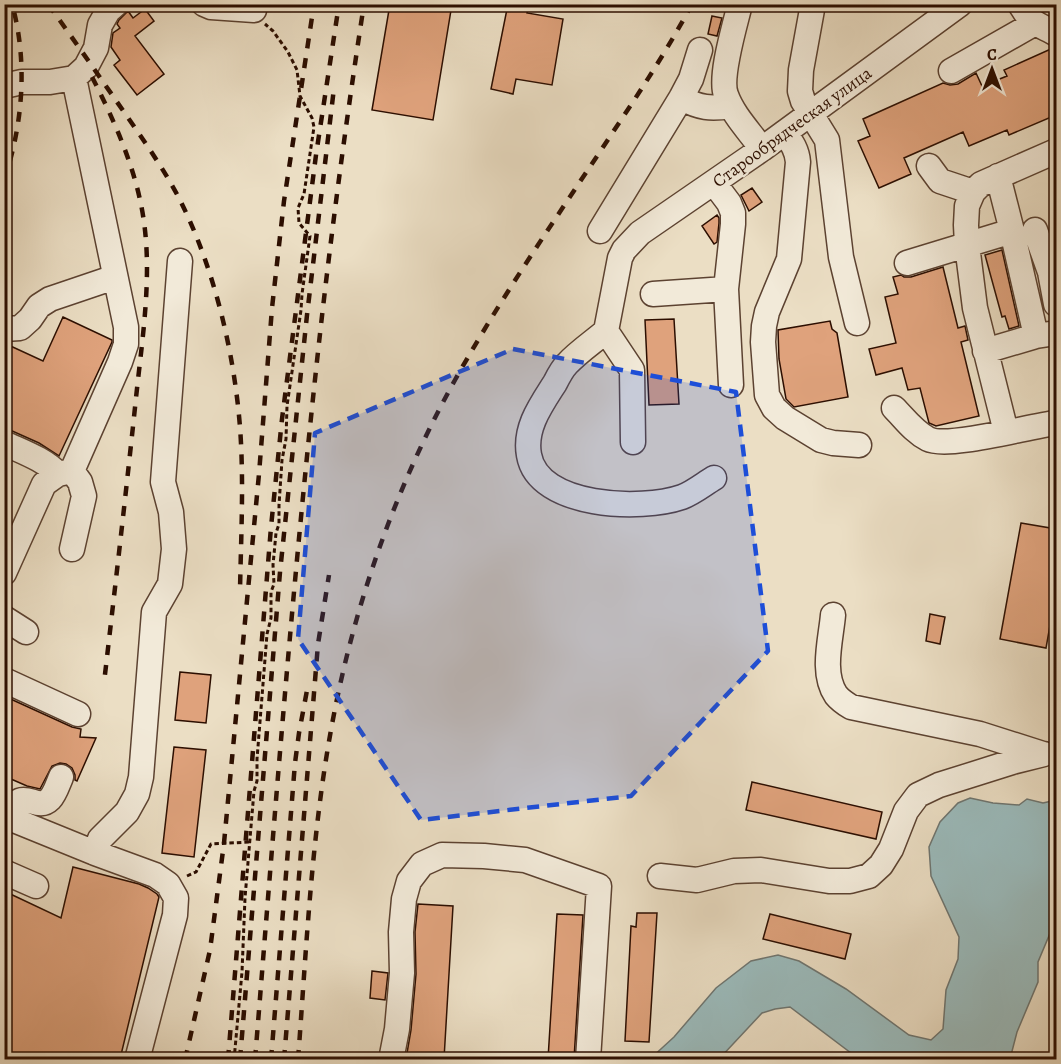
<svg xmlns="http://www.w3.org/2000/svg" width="1061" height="1064" font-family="Alegreya,serif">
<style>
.water{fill:#9bbbbc;stroke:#6f7671;stroke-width:1.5}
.building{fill:#dfa27c;stroke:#2c0e00;stroke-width:1.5}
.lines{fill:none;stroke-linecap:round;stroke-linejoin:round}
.minor-casing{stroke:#5c4231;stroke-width:27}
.path{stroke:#2c0e00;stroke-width:3;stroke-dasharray:4.5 3;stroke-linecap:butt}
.minor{stroke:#f2ead9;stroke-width:24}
.rail{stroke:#2c0e00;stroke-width:4.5;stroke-dasharray:10 10;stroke-linecap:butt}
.marked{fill:#1d4ed8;fill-opacity:0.2;stroke:#1d4ed8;stroke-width:4.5;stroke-dasharray:12 8;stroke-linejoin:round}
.labels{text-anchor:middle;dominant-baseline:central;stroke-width:4.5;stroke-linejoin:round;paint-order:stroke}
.street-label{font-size:18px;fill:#2c0e00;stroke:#f2ead9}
</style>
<rect width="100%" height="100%" fill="#ebdec4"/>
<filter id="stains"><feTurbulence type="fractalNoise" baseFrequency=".00333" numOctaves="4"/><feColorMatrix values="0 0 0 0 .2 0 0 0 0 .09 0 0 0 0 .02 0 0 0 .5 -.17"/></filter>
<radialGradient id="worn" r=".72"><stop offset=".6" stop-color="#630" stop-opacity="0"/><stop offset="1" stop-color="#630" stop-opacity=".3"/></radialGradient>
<path class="water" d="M 970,798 L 993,803 L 1019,805 L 1027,799 L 1043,803 L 1052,801 L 1056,815 L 1056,919 L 1038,962 L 1038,982 L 1017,1032 L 1010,1059 L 859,1059 L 790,1007 L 775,1009 L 762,1013 L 719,1059 L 650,1059 L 674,1037 L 716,988 L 751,961 L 778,955 L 799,961 L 846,989 L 909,1035 L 931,1040 L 943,1029 L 946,990 L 958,959 L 959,937 L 931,876 L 929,847 L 940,822 L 958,803 Z"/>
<path class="building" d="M 390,4 L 452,4 L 433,120 L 372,110 Z
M 508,4 L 529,4 L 527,13 L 563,19 L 552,85 L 516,79 L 513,94 L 491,89 Z
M 145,9 L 154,21 L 135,36 L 164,74 L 137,95 L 114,65 L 120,60 L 111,47 L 113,33 L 120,28 L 117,24 L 119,20 L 128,11 L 133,18 Z
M 712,16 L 722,18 L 717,36 L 708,34 Z
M 1053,48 L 1056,48 L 1056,115 L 1009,135 L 1007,130 L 969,146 L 963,132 L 904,158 L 911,174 L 879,188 L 858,141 L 870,136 L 863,119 L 943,83 L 950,85 L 958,84 L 976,73 L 982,86 L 1007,76 L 1004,70 Z
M 752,188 L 762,202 L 749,211 L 741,195 Z
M 717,215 L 719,218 L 719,223 L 717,242 L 714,244 L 702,226 Z
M 1002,250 L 1019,326 L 1009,329 L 1005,316 L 1002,317 L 985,255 Z
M 943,267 L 958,328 L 965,326 L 968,340 L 961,342 L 979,416 L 936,426 L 929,423 L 920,388 L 908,390 L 902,368 L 876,375 L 869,349 L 896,343 L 885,297 L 898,294 L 893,277 L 901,275 L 904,277 L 911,277 Z
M 63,317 L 112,340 L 112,342 L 59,456 L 39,443 L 10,430 L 4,429 L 4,343 L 43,361 Z
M 674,319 L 679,404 L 649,405 L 645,320 Z
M 830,321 L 832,329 L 837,333 L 848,397 L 794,407 L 786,399 L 779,359 L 778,330 Z
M 1021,523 L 1056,529 L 1056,592 L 1046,648 L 1000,639 Z
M 930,614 L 945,617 L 940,644 L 926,641 Z
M 180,672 L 211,675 L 206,723 L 175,720 Z
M 4,696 L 72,727 L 81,729 L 80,737 L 96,738 L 77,781 L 75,780 L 75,775 L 72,768 L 66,764 L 60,763 L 52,766 L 40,789 L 27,786 L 4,776 Z
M 174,747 L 206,750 L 194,857 L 162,853 Z
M 752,782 L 882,812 L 876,839 L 746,810 Z
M 73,867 L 139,884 L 148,888 L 157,894 L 159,897 L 120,1059 L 4,1059 L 4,891 L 61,918 Z
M 418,904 L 453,906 L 444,1059 L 406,1059 L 411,1030 L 416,974 L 415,932 Z
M 637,913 L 657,913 L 649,1042 L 625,1041 L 631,926 L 636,927 Z
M 557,914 L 583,915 L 574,1059 L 548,1059 Z
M 770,914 L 851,934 L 845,959 L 763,939 Z
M 372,971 L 388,973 L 385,1000 L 370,998 Z"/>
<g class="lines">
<g class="minor-casing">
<path id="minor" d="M 204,4 L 211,7 L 254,10
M 740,4 C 735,25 719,77 726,95 C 733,115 750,132 762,149
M 813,4 L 801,70 L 800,91 L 803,101 L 827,140 L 841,257 L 857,323
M 1020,4 C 1024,10 1027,17 1033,21 C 1040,27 1049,29 1056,34
M 951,71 L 1035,23
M 4,86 L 22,82 L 50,82 L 74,78 L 86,67 L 96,48 L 100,25 L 108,11 L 116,4
M 681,98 C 700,108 710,109 731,106
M 785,133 C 792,143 797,150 798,162 L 789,259 L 767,312 L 764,326 L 763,342 L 767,395 L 774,408 L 785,418 L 821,440 L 833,443 L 859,445
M 929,166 L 940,181 L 973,192
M 998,176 L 1012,231 L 1036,336
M 714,183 L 729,203 L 733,213 L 733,224 L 726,289 L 731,385
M 1035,230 L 1050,272 L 1056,304
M 600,231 L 681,98 L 691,79 L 700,50
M 907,263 L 1012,231
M 653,294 L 726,289
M 4,329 L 20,328 L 30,319 L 39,306 L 50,299 L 115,277
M 606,331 L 620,258 L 624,250 L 640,233 L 762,149 L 960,4
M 985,351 L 1036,336 L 1056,333
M 894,408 C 904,418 914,432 928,439 C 948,449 1029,426 1056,423
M 1006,432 L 975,308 L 967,245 L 966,225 L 967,206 L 973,192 L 981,184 L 1056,151
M 633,442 L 632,370 L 606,331 C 593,342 578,352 567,364 C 562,369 558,377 555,383 C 541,405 524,428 529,455 C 538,508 642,511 682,497 C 693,493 704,484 714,478
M 4,443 C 23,452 44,459 58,474
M 72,549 L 84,496 L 80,482 L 72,471
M 4,573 L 44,484 L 58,474 L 72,471 L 120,362 L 126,344 L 126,327 L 74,78
M 833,615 C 831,639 821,673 836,695 C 840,700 846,704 851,707 L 980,734 L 1043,754
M 4,618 L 26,632
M 4,680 L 78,714
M 4,816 L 95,853 L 155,875 L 168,884 L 176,898 L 175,915 L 137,1060
M 7,817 C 22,782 35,814 50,799 C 55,794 58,784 61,777
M 95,853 L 100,839 L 127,812 L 137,794 L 141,777 L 154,612 L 170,584 L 174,549 L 171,512 L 163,482 L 180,261
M 4,872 L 36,886
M 660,876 L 697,880 L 734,871 L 761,870 L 829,881 L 850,881 L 869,876 L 881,865 L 891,849 L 906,811 L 918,795 L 939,785 L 1012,762 L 1044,754
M 391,1060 L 397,1029 L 402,973 L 401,932 L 404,899 L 409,881 L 422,864 L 442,855 L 484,856 L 525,860 L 599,886 L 588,1060"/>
</g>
<path class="path" d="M 187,876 L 196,872 L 211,844 L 251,842
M 234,1060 L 242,972 L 245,898 L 254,791 L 257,781 L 257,759 L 267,634 L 271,618 L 271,592 L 274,584 L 273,565 L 276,533 L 279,524 L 279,505 L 282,460 L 286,439 L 287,406 L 301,310 L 302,294 L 310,236 L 299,223 L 298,208 L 304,194 L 314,127 L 312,118 L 300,96 L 297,70 L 288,52 L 273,31 L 265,24"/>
<use href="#minor" class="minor"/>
<path class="rail" d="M 48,4 C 74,40 99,76 124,112 C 144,141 164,169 180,200 C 214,268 234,351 240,427 C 244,481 241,536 240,591
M 92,77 C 115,122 137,171 144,222 C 152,280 142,340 136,398 C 126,493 115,588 104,683
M 4,180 C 23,125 28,61 12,4
M 185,1060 L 210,950 L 224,843 L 259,474 L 272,308 L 284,201 L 314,4
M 228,1060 L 271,527 L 282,419 L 316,155 L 339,4
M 240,1060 L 280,572 L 307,315 L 334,88
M 255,1060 C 275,812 294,563 322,316 C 334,212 348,108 364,4
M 271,1060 L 295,763 L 299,733 L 308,685
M 284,1060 L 318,644 L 329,575
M 298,1060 C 307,941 312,821 336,704 C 359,591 399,481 455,380 C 503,294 559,214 613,132 C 641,90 668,49 692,4"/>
</g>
<path class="marked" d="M 513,349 L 736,392 L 768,651 L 631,796 L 421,820 L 298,639 L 315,433 Z"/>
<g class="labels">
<g class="street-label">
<text transform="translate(792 127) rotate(-36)">Старообрядческая улица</text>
</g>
</g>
<rect width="1061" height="1064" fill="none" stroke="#ebdec4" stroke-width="24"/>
<rect x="6" y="6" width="1049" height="1052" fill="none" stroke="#2c0e00" stroke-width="3"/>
<rect x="12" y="12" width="1037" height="1040" fill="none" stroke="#2c0e00" stroke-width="1.5"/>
<g transform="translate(992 69)" stroke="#f2ead9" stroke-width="4.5" paint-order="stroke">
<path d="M0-4.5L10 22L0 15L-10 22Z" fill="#2c0e00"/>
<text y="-9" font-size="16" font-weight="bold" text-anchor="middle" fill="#2c0e00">С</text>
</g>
<rect width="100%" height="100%" filter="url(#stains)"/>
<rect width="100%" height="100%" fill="url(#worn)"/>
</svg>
